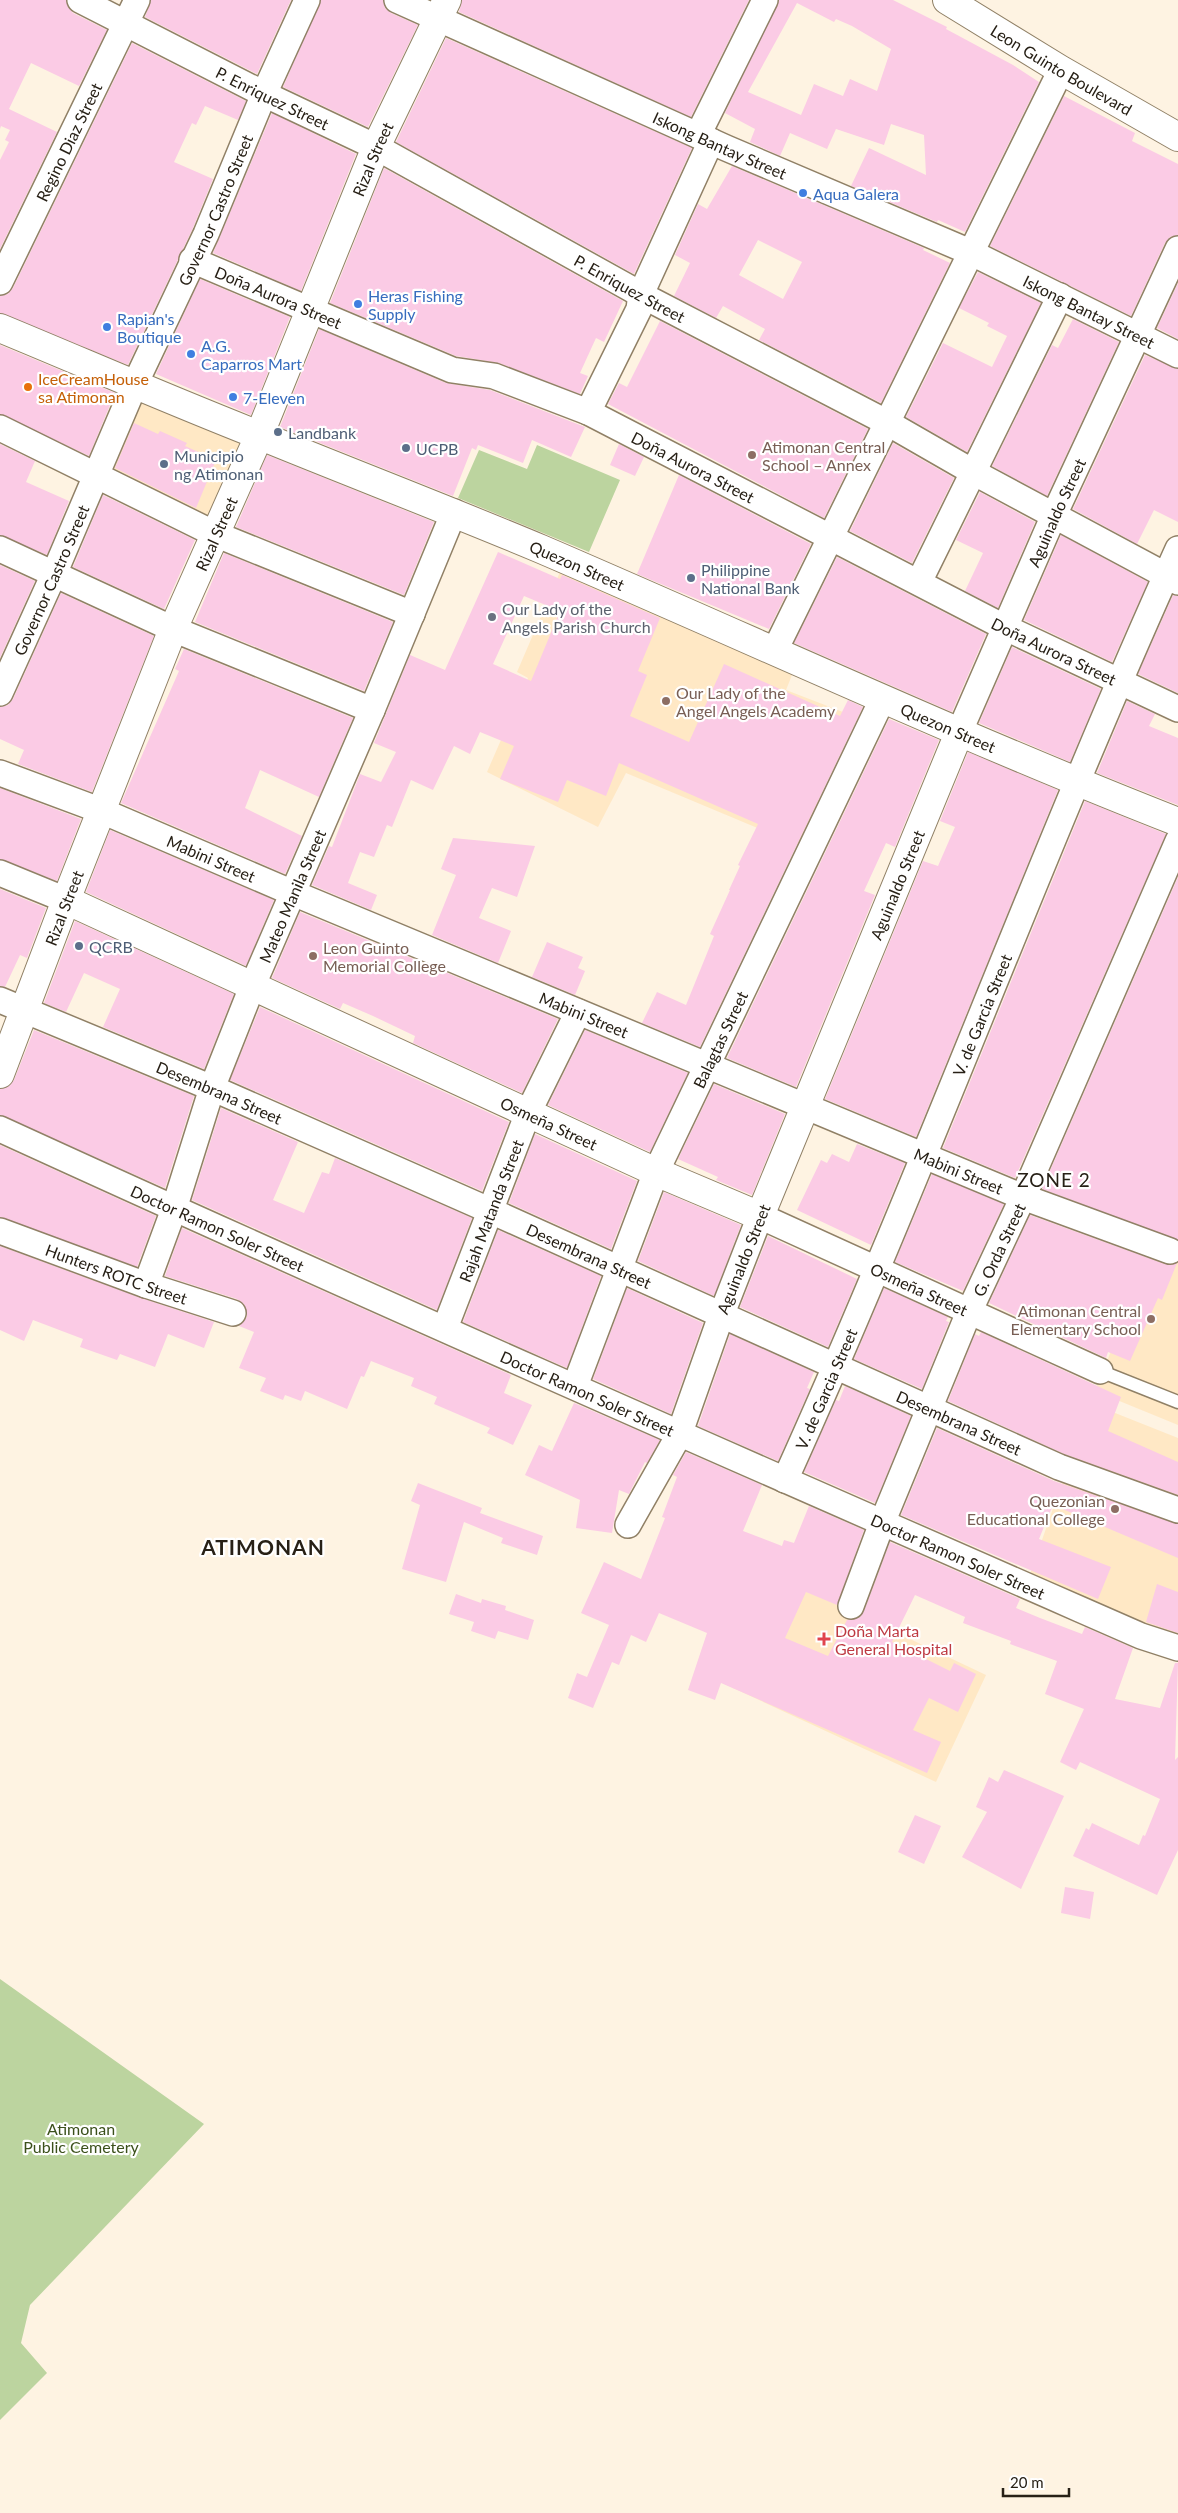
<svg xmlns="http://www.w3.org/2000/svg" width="1178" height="2513" font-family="Lato,sans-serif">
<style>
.built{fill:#ffe8c5}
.green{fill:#bcd49f}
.building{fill:#fbcbe5;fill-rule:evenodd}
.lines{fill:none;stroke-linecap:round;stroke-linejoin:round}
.lane-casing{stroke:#908066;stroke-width:15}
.street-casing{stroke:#908066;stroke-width:28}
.secondary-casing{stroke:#908066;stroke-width:30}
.lane{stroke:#fff;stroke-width:12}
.street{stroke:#fff;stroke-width:25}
.secondary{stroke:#fff;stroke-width:28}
.shop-dot{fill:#3f7fe0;stroke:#fff;stroke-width:2}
.food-dot{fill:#e8710a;stroke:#fff;stroke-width:2}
.service-dot{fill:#5c6f8a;stroke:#fff;stroke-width:2}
.education-dot{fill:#8d6e63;stroke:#fff;stroke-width:2}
.worship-dot{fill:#6b7280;stroke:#fff;stroke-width:2}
.health-dot{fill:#e0444e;stroke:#fff;stroke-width:2}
.labels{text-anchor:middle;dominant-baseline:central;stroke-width:4.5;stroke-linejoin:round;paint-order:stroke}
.street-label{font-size:16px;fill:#272016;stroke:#fff}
.shop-label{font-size:16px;fill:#366cbe;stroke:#fff;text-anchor:start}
.food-label{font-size:16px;fill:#c56008;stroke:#fff;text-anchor:start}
.service-label{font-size:16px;fill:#4e5e75;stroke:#fff;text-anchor:start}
.education-label{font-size:16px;fill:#785e54;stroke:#fff;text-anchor:start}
.worship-label{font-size:16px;fill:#5b616d;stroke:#fff;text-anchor:start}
.health-label{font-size:16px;fill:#be3a42;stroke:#fff;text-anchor:start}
.park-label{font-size:16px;fill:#3b501b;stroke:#fff}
.quarter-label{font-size:19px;letter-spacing:1px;fill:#272016;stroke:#fff}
.district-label{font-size:21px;font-weight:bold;letter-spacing:1px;fill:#272016;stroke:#fff}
</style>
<rect width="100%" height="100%" fill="#fef3e2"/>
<path class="built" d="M 140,394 L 245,441 L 209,519 L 105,472 Z
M 563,565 L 796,665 L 786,690 L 843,712 L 809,792 L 826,807 L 808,849 L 626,773 L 598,827 L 487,772 L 528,678 L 517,672 Z
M 1178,1184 L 1178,1425 L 1095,1391 Z
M 1090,1403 L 1178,1438 L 1178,1638 L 1028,1580 Z
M 775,1556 L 834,1603 L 986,1675 L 936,1782 L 718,1681 Z"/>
<path class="green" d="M 537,445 L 620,480 L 589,552 L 458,498 L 479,450 L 527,469 Z
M 0,1979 L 204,2124 L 30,2305 L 21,2343 L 47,2373 L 0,2420 Z"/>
<path class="building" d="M 0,0 L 66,0 L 68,7 L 73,13 L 107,30 L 79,86 L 31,63 L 9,109 L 57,132 L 0,249 L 0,160 L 9,142 L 5,140 L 10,130 L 1,126 L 0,129 Z
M 151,0 L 291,0 L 257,74 L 145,17 Z
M 321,0 L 383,0 L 385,8 L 391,13 L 418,25 L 368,127 L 283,87 Z
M 462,0 L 749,0 L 691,117 L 459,12 Z
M 779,0 L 893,0 L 947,27 L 946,29 L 1013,65 L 1039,82 L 965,232 L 938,220 L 937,222 L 851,186 L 869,148 L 926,175 L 924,135 L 891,124 L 884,145 L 836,129 L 827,149 L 790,133 L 780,156 L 750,142 L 755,129 L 725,113 ZM 797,3 L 834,22 L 836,19 L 852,26 L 891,49 L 877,91 L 850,79 L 843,96 L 814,84 L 801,115 L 748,92 Z
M 446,38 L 692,148 L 634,274 L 396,142 Z
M 132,43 L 246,101 L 238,120 L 205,106 L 196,125 L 192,123 L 174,162 L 213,179 L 193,228 L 128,365 L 0,313 L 0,296 L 8,294 L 13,288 Z
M 1064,96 L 1135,133 L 1132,141 L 1178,164 L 1178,235 L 1170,237 L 1165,243 L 1131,316 L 990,246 Z
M 272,113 L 356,154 L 301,291 L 213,253 Z
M 732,166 L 924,248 L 923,250 L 950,263 L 881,403 L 759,340 L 765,329 L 723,306 L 716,318 L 674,296 L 690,263 L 675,255 L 698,204 L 707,209 ZM 758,240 L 802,262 L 783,299 L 739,275 Z
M 384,168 L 623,301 L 604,342 L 596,338 L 580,373 L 588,376 L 580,394 L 499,363 L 456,356 L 330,303 Z
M 978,272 L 1041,303 L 967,452 L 906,417 L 943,343 L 992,367 L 1007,336 L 987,326 L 989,323 L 959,308 Z
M 200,279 L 290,317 L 251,415 L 156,374 Z
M 1178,283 L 1178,339 L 1157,328 Z
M 1073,319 L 1119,342 L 1047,496 L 992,466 L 1052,345 L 1058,348 Z
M 660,321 L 868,429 L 824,518 L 608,404 L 619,383 L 627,387 Z
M 319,329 L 446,383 L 490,390 L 585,427 L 571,457 L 532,440 L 523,463 L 478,445 L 476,450 L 472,448 L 453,496 L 280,427 Z
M 0,345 L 115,393 L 89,456 L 0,414 Z
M 1145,355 L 1178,369 L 1178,522 L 1154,510 L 1137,544 L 1073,509 Z
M 134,423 L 158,434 L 160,431 L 187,443 L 185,446 L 216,460 L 196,508 L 115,468 Z
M 893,443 L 954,478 L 912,563 L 850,531 Z
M 0,444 L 35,461 L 26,482 L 69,501 L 47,555 L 0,535 Z
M 619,444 L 644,457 L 635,476 L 610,465 Z
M 267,455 L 434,522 L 404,595 L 236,527 Z
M 679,475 L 811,544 L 769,629 L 637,574 Z
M 980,492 L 1035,522 L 998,608 L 965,591 L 983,553 L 956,540 Z
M 103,495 L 195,540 L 164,609 L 73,567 Z
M 1061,535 L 1148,582 L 1112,662 L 1024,620 Z
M 498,552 L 560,579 L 562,575 L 660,618 L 638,671 L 647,675 L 630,716 L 689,742 L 724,664 L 840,716 L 848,700 L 863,707 L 700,1047 L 642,1023 L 657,992 L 686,1005 L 714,936 L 710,934 L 730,890 L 729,890 L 740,866 L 738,865 L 758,824 L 619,763 L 606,796 L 567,780 L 558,802 L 500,779 L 514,746 L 480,732 L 470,754 L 454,746 L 433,790 L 411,780 L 392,827 L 387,825 L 374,857 L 360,852 L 348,883 L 377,895 L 371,910 L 312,885 L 329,846 L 332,847 L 360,774 L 381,782 L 396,752 L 374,743 L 410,655 L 445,670 ZM 524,596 L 560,611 L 531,681 L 493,664 Z
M 224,553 L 393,622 L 364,691 L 195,622 Z
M 837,557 L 986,634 L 952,712 L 794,643 Z
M 0,565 L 35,581 L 0,658 Z
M 61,593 L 154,636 L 92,792 L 18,764 L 24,750 L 0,739 L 0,707 L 8,705 L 13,699 Z
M 1173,595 L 1178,596 L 1178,693 L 1138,674 Z
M 1012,647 L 1101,689 L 1070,762 L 979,723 Z
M 184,649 L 353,718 L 319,797 L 260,770 L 245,808 L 302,836 L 285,874 L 121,803 L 179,671 L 175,669 Z
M 1127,701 L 1155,714 L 1149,726 L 1178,738 L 1178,805 L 1097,773 Z
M 889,719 L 939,740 L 895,847 L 886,843 L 864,891 L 875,895 L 796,1087 L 727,1058 Z
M 968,752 L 1058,790 L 916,1137 L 825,1099 L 923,861 L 938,866 L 955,827 L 940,821 Z
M 0,788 L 81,819 L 57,881 L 0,859 Z
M 1085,801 L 1166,834 L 1015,1178 L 943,1148 Z
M 110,830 L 274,900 L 246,966 L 86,892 Z
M 453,838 L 535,846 L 517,897 L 492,888 L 479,918 L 511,931 L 498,963 L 432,935 L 456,875 L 441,869 Z
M 1178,877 L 1178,1240 L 1042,1189 Z
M 0,889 L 46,908 L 27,958 L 20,955 L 5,987 L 0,986 Z
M 300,912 L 558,1019 L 522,1093 L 413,1043 L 415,1036 L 373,1016 L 343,1003 L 340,1009 L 272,978 Z
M 75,921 L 234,994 L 204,1069 L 103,1027 L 120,989 L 84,973 L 66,1012 L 44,1003 Z
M 547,942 L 583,957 L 578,968 L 585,971 L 575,995 L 532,977 Z
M 260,1007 L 509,1122 L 482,1191 L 230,1080 Z
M 34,1030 L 194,1096 L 165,1188 L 0,1115 L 0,1089 L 9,1086 L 14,1080 Z
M 585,1030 L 688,1073 L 650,1152 L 548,1105 Z
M 714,1084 L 785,1114 L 752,1195 L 716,1180 L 718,1177 L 678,1159 Z
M 221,1108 L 298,1142 L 273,1200 L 304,1213 L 322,1172 L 329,1174 L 335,1158 L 472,1218 L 437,1310 L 192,1200 Z
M 535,1134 L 637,1181 L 611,1249 L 509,1203 Z
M 857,1144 L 905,1163 L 871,1245 L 797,1210 L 821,1160 L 827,1163 L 832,1154 L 849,1162 Z
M 0,1145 L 156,1216 L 137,1267 L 0,1217 Z
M 932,1174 L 1004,1204 L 963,1291 L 895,1262 Z
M 664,1192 L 741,1225 L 714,1296 L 638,1261 Z
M 1030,1215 L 1165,1264 L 1177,1263 L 1162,1300 L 1158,1298 L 1130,1361 L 1108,1352 L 1106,1358 L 989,1303 Z
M 182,1228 L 511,1375 L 504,1393 L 532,1405 L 513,1445 L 487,1433 L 490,1428 L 434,1404 L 437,1397 L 411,1386 L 414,1378 L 371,1361 L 364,1377 L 361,1376 L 347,1409 L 305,1391 L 301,1401 L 285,1395 L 283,1400 L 260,1391 L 266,1378 L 239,1368 L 254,1332 L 239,1326 L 247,1317 L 244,1304 L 237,1299 L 165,1276 Z
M 498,1230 L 601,1276 L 567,1368 L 463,1322 Z
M 768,1236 L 857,1279 L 828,1347 L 740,1307 Z
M 0,1246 L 141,1298 L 214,1322 L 204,1348 L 168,1334 L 155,1367 L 120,1354 L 117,1360 L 80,1347 L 83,1339 L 33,1320 L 24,1341 L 0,1330 Z
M 627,1288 L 703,1323 L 671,1414 L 593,1379 Z
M 884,1288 L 948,1317 L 946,1321 L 949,1322 L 922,1389 L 854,1359 Z
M 981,1332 L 1121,1397 L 1108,1431 L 1178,1462 L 1178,1495 L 1064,1454 L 948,1401 L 975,1334 L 979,1336 Z
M 730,1334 L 814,1372 L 807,1388 L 810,1389 L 778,1461 L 698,1426 Z
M 845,1386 L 911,1416 L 875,1503 L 804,1472 L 836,1400 L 839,1401 Z
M 574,1403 L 660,1440 L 647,1463 L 645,1462 L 629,1494 L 619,1490 L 612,1533 L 576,1528 L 580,1500 L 525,1475 L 539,1445 L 552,1451 Z
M 937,1428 L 1054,1481 L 1178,1524 L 1178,1558 L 1053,1505 L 1039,1539 L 1111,1567 L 1098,1599 L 901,1515 Z
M 686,1452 L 762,1485 L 743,1531 L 782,1546 L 784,1540 L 794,1543 L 809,1506 L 864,1530 L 837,1605 L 806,1592 L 785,1638 L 828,1656 L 847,1620 L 860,1617 L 864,1611 L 890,1542 L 1020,1599 L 1016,1608 L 1040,1618 L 1082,1634 L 1085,1627 L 1133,1648 L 1115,1699 L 1160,1708 L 1175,1663 L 1178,1663 L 1175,1760 L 1178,1757 L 1178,1850 L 1157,1895 L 1073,1856 L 1086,1828 L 1089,1830 L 1092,1823 L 1139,1845 L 1143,1835 L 1145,1836 L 1160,1799 L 1080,1762 L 1076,1770 L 1060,1762 L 1084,1709 L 1045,1694 L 1057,1661 L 1010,1644 L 1011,1641 L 963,1623 L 965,1617 L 915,1595 L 892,1642 L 950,1671 L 954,1663 L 976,1674 L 958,1712 L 929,1698 L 913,1730 L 941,1742 L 927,1773 L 721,1683 L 715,1700 L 688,1690 L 707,1633 L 659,1613 L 646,1642 L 631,1635 L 619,1665 L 612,1662 L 593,1708 L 568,1698 L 577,1673 L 587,1677 L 609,1625 L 581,1613 L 604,1562 L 641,1579 L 665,1518 L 662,1517 L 677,1477 L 673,1475 Z
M 418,1483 L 482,1508 L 480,1513 L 543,1536 L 537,1555 L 501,1543 L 503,1538 L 464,1522 L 446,1582 L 402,1569 L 420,1505 L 411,1501 Z
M 1157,1584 L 1178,1592 L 1178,1633 L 1146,1622 Z
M 456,1594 L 481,1603 L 482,1599 L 506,1606 L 505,1610 L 534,1620 L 528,1640 L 498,1631 L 495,1639 L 471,1631 L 474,1622 L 449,1614 Z
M 1004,1770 L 1064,1796 L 1021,1889 L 962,1857 L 987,1812 L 976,1807 L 989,1777 L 998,1782 Z
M 915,1815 L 941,1826 L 924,1864 L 898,1852 Z
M 1065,1887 L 1094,1892 L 1090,1919 L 1061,1913 Z"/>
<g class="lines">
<g class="lane-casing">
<path id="lane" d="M 1100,1371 L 1178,1402"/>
</g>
<g class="street-casing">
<g id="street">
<path id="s1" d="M 80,0 L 264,94 L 376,147 L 651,300 L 886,422 L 973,472 L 1178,582"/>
<path id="s2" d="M 397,0 L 726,148 L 970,252 L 1178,355"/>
<path d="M 698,135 L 765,0"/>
<path id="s3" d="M 192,260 L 452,370 L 494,376 L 588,412 L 1004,627 L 1178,709"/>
<path id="s4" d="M 0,282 L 137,0"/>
<path d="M 588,412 L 639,309 L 641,294 L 711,141"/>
<path d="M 0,428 L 215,534 L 412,614"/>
<path d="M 0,549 L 173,629 L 372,710"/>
<path d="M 919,582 L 1060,296"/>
<path d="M 775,650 L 1061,70"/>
<path id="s5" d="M 0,693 L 54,574 L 135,384 L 206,234 L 264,94 L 307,0"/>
<path id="s6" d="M 959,733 L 1054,515 L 1178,249"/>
<path id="s7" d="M 0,773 L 102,811 L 293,893 L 1023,1197 L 1170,1251"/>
<path d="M 0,873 L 66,900"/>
<path id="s8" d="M 0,1000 L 212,1088 L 491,1211 L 1059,1467 L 1178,1510"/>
<path id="s9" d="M 0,1129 C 378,1302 760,1469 1141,1636 L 1178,1648"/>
<path id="s10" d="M 0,1231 L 146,1285 L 233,1313"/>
<path id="s11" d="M 146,1285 L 174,1209 L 212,1088 L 252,987 L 372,710 L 454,512"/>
<path id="s12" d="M 445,1328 L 528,1113 L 578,1012"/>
<path id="s13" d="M 575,1386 L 656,1172 L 882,700"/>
<path id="s14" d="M 785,1480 C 924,1173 1039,856 1178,549"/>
<path id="s15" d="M 628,1525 L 679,1435 L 721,1316 L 760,1216 L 1100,1371"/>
<path id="s16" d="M 851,1606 L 882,1523 L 969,1312 L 1023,1197 L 1178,841"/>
</g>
</g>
<g class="secondary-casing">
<g id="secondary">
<path id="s17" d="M 947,0 L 1061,70 L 1178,137"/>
<path id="s18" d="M 0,328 C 87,364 174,402 261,436 C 354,474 448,510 541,549 C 753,640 963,738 1178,822"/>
<path id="s19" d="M 66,900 L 656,1172 L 760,1216 L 959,733"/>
<path id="s20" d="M 0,1074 L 66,900 L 173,629 L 259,436 L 376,147 L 447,0"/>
</g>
</g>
<use href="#lane" class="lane"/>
<use href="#street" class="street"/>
<use href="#secondary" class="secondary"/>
</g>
<g class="shop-dot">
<circle cx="803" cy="193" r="5"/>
<circle cx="358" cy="304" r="5"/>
<circle cx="107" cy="327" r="5"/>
<circle cx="191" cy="354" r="5"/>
<circle cx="233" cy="397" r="5"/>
</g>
<circle class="food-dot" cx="28" cy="387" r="5"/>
<g class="service-dot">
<circle cx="278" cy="432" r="5"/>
<circle cx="406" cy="448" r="5"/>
<circle cx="164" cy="464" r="5"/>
<circle cx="691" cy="578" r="5"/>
<circle cx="79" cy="946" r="5"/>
</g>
<g class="education-dot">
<circle cx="752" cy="455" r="5"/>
<circle cx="666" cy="701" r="5"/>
<circle cx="313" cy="956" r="5"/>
<circle cx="1151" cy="1319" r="5"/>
<circle cx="1115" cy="1509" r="5"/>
</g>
<circle class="worship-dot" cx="492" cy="617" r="5"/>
<path class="health-dot" d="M821.5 1631.5h5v5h5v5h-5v5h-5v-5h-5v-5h5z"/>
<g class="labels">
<g class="street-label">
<text stroke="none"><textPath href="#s17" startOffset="134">Leon Guinto Boulevard</textPath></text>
<text stroke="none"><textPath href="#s1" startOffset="216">P. Enriquez Street</textPath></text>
<text stroke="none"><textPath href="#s4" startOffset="156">Regino Diaz Street</textPath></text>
<text stroke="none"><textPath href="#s2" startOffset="354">Iskong Bantay Street</textPath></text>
<text stroke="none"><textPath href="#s20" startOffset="988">Rizal Street</textPath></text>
<text stroke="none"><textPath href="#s5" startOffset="529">Governor Castro Street</textPath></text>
<text stroke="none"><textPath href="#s1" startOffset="621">P. Enriquez Street</textPath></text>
<text stroke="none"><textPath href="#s3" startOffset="94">Doña Aurora Street</textPath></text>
<text stroke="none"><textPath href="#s2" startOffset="759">Iskong Bantay Street</textPath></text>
<text stroke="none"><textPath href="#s3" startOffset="544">Doña Aurora Street</textPath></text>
<text stroke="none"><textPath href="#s6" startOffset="241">Aguinaldo Street</textPath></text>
<text stroke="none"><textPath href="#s20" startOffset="582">Rizal Street</textPath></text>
<text stroke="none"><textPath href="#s18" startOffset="624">Quezon Street</textPath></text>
<text stroke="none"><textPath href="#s5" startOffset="124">Governor Castro Street</textPath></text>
<text stroke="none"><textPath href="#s3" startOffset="949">Doña Aurora Street</textPath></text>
<text stroke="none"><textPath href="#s18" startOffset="1029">Quezon Street</textPath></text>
<text stroke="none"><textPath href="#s7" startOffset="228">Mabini Street</textPath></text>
<text stroke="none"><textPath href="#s19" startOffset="1121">Aguinaldo Street</textPath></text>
<text stroke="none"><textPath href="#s11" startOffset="416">Mateo Manila Street</textPath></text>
<text stroke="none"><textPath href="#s20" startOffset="178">Rizal Street</textPath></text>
<text stroke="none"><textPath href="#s7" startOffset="632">Mabini Street</textPath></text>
<text stroke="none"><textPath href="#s14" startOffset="505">V. de Garcia Street</textPath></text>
<text stroke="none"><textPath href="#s13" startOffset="376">Balagtas Street</textPath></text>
<text stroke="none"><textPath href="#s8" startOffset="238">Desembrana Street</textPath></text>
<text stroke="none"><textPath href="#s19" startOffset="532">Osmeña Street</textPath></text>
<text stroke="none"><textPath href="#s7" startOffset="1038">Mabini Street</textPath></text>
<text stroke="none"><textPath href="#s12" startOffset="126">Rajah Matanda Street</textPath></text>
<text stroke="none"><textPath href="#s9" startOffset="239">Doctor Ramon Soler Street</textPath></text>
<text stroke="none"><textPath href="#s16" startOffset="386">G. Orda Street</textPath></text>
<text stroke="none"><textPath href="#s8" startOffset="642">Desembrana Street</textPath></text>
<text transform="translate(743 1259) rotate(-68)">Aguinaldo Street</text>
<text stroke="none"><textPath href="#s10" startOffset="124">Hunters ROTC Street</textPath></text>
<text stroke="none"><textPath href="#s15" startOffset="512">Osmeña Street</textPath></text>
<text stroke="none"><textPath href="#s14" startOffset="100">V. de Garcia Street</textPath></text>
<text stroke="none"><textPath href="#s9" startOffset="644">Doctor Ramon Soler Street</textPath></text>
<text stroke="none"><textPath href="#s8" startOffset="1048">Desembrana Street</textPath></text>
<text stroke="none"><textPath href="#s9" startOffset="1049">Doctor Ramon Soler Street</textPath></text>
</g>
<g class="shop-label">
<text x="813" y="193">Aqua Galera</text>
<text x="368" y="295">Heras Fishing<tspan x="368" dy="18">Supply</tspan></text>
<text x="117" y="318">Rapian's<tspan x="117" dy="18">Boutique</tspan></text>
<text x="201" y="345">A.G.<tspan x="201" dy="18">Caparros Mart</tspan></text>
<text x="243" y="397">7-Eleven</text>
</g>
<g class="food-label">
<text x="38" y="378">IceCreamHouse<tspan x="38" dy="18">sa Atimonan</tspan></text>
</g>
<g class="service-label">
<text x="288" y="432">Landbank</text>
<text x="416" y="448">UCPB</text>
<text x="174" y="455">Municipio<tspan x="174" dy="18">ng Atimonan</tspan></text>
<text x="701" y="569">Philippine<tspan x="701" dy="18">National Bank</tspan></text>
<text x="89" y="946">QCRB</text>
</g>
<g class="education-label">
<text x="762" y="446">Atimonan Central<tspan x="762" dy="18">School – Annex</tspan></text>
<text x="676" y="692">Our Lady of the<tspan x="676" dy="18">Angel Angels Academy</tspan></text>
<text x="323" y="947">Leon Guinto<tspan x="323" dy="18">Memorial College</tspan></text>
<text x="1141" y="1310" text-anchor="end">Atimonan Central<tspan x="1141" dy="18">Elementary School</tspan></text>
<text x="1105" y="1500" text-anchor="end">Quezonian<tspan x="1105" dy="18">Educational College</tspan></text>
</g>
<g class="worship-label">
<text x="502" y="608">Our Lady of the<tspan x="502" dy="18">Angels Parish Church</tspan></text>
</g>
<g class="health-label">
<text x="835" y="1630">Doña Marta<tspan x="835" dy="18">General Hospital</tspan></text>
</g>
<g class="park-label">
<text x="81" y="2128">Atimonan<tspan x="81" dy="18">Public Cemetery</tspan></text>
</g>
<g class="quarter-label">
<text x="1054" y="1179">ZONE 2</text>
</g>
<g class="district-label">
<text x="263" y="1546">ATIMONAN</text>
</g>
</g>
<path d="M1003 2488v8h66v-8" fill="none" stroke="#272016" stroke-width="2.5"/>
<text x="1010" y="2488" font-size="15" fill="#272016" stroke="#ffffff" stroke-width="4" paint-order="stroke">20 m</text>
</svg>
